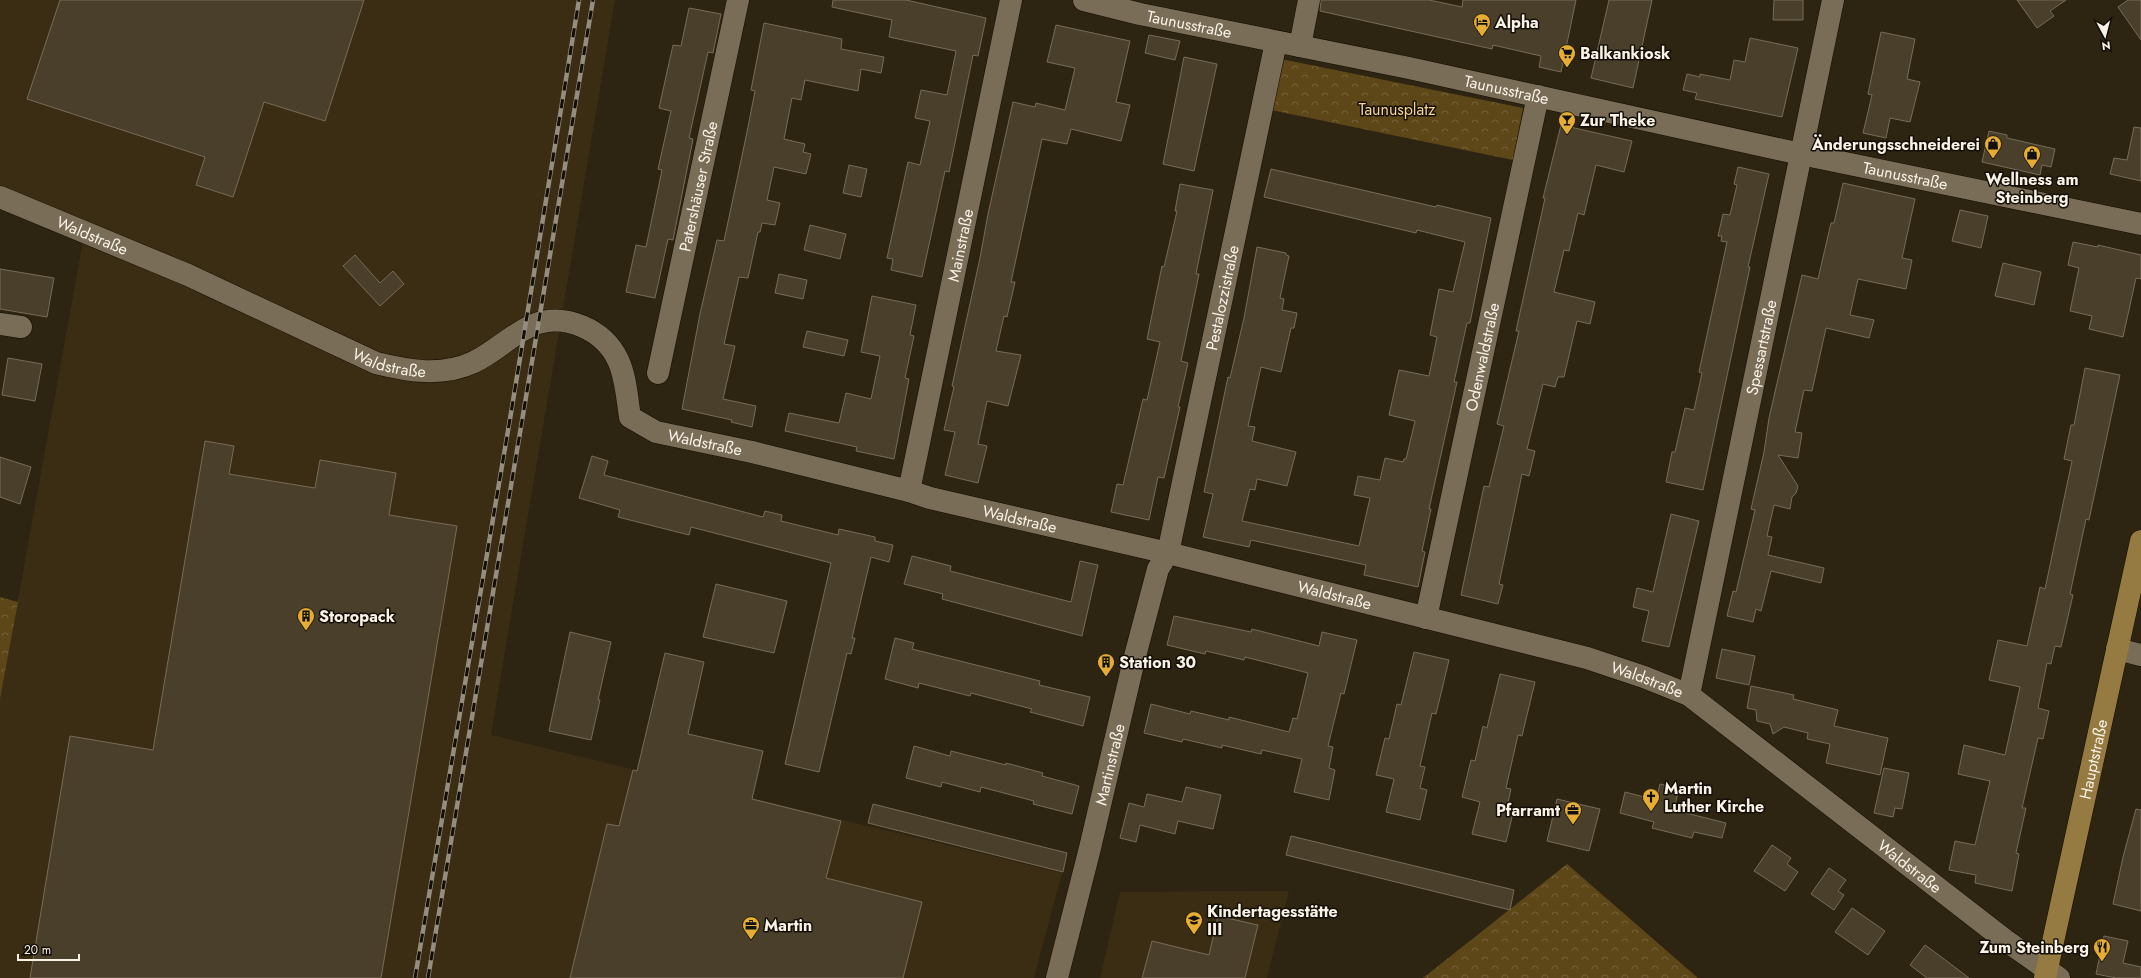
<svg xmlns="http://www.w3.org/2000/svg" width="2141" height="978" font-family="Jost,sans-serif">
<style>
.built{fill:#3b2d14}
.forest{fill:url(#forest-crowns)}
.building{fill:#493f2b;stroke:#786c58}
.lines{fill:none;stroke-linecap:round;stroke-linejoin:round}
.minor-casing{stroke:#160d00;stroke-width:23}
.major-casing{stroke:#160d00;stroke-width:23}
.minor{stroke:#796d58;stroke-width:22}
.major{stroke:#957a42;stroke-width:22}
.rail-casing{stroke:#958d7e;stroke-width:4.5}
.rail{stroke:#130e07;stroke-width:3;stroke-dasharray:9;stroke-linecap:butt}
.labels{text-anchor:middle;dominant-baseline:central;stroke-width:3;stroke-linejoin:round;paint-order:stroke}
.poi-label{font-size:16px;font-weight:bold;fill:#f9f2e6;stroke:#130e07;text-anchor:start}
.street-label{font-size:16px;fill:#f9f2e6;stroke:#130e07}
.park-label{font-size:16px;fill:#f8d595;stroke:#130e07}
</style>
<defs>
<pattern id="forest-crowns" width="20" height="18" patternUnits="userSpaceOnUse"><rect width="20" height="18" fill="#5d4618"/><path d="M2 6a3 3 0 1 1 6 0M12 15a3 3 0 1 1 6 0" fill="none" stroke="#75613a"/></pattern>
</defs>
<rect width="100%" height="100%" fill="#2e2412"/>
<path class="built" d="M 0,0 L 615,0 L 491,735 L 1062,873 L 1034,978 L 0,978 L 0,699 L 83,241 L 0,205 Z
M 1289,891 L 1267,978 L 1100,978 L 1120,892 Z"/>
<path class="forest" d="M 1281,59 L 1523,108 L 1513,160 L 1271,110 Z
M 0,597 L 18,602 L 0,699 Z
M 1567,864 L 1698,978 L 1423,978 Z"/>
<path class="building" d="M 60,0 L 364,0 L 325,121 L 264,102 L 233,197 L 196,185 L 205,157 L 27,99 Z
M 833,0 L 906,0 L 986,18 L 978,56 L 973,55 L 949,172 L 945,171 L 922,277 L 891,270 L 893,259 L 887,258 L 908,162 L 920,165 L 930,121 L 915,118 L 921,90 L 947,95 L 956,51 L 889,37 L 892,20 L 832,7 Z
M 1321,0 L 1429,0 L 1462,7 L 1463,0 L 1576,0 L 1561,72 L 1539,67 L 1541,56 L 1493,45 L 1492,49 L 1320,11 Z
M 1609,0 L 1652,0 L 1633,88 L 1591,78 Z
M 1774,0 L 1803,0 L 1803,20 L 1773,20 Z
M 2017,0 L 2066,0 L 2050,11 L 2054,16 L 2037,28 Z
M 2128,0 L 2141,0 L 2141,40 L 2118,7 Z
M 689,8 L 721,14 L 713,53 L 708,52 L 689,138 L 693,139 L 673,240 L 668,239 L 655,298 L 626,292 L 636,245 L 646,247 L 662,170 L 658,169 L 671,111 L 659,108 L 673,45 L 681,46 Z
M 764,23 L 842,39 L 841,49 L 884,57 L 881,73 L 861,69 L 858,91 L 805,80 L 801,100 L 792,98 L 784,139 L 805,144 L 803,152 L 811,154 L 806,174 L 774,167 L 767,200 L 780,203 L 775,225 L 762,223 L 760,232 L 758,232 L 748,278 L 739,277 L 724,344 L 735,346 L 723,399 L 756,406 L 752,427 L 731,422 L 732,420 L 682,409 L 700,314 L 717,240 L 724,241 L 747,132 L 755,91 L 751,90 Z
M 1056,25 L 1130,41 L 1116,102 L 1130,105 L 1121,141 L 1071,129 L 1067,144 L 1042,139 L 1011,282 L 1015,282 L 1007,317 L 1004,316 L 996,351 L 1021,355 L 1008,406 L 987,401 L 978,444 L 987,446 L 978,483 L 945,475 L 955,432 L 944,430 L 954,387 L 952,386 L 980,258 L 988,214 L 1013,102 L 1035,107 L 1036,103 L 1065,110 L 1075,68 L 1047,62 Z
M 1881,32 L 1915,39 L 1907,79 L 1920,82 L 1910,122 L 1890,118 L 1886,138 L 1863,133 L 1872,95 L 1868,94 Z
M 1149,35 L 1180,41 L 1175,60 L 1145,53 Z
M 1750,38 L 1798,48 L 1782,117 L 1695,99 L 1697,93 L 1683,90 L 1687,74 L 1700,77 L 1700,74 L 1730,80 L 1734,60 L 1745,62 Z
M 1184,57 L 1217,64 L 1194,171 L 1163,164 Z
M 1561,125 L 1632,141 L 1624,172 L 1596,165 L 1584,215 L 1578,213 L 1569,251 L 1564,250 L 1554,292 L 1595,302 L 1590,324 L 1577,321 L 1564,377 L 1558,377 L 1555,387 L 1543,384 L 1527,449 L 1535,451 L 1529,476 L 1522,474 L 1499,584 L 1503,585 L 1498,604 L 1461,595 L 1484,486 L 1489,487 L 1504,426 L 1497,424 L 1519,331 L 1516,331 L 1545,198 L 1543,198 Z
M 2134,127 L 2141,128 L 2141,181 L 2110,174 L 2114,158 L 2127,160 Z
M 1989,131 L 2007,135 L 2007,138 L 2055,149 L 2051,167 L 2042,165 L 2040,175 L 1982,162 Z
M 849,165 L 867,169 L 861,197 L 843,193 Z
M 1738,167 L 1769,174 L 1748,267 L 1750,267 L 1703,490 L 1666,482 L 1672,452 L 1675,452 L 1685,408 L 1694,410 L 1702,373 L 1699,372 L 1727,242 L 1721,241 L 1722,236 L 1718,236 L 1723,214 L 1730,215 L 1737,185 L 1734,184 Z
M 1271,169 L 1436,207 L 1437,205 L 1491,218 L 1470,323 L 1467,323 L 1454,382 L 1457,382 L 1429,509 L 1431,509 L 1422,551 L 1425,552 L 1418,587 L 1364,575 L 1366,565 L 1251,540 L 1249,547 L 1203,537 L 1213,494 L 1204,492 L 1228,377 L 1230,378 L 1244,318 L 1257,247 L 1286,253 L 1286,255 L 1289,256 L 1280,298 L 1284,299 L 1282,310 L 1297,313 L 1294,328 L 1291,328 L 1281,372 L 1261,367 L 1248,426 L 1255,427 L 1252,441 L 1296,452 L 1287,486 L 1257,479 L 1255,490 L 1250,489 L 1242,521 L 1359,546 L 1370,498 L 1354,495 L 1358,476 L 1380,480 L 1385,458 L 1403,462 L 1404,459 L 1406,459 L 1415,421 L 1389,415 L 1399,370 L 1429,376 L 1437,337 L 1430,335 L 1439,289 L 1453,292 L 1465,242 L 1417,230 L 1416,233 L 1264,197 Z
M 1843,183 L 1915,199 L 1902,258 L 1912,260 L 1906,289 L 1858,279 L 1850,315 L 1874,320 L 1869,338 L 1826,328 L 1812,391 L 1804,390 L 1795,432 L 1802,433 L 1798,458 L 1778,455 L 1798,486 L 1796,493 L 1792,497 L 1790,509 L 1774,505 L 1767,536 L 1772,537 L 1768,555 L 1824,568 L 1821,583 L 1771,571 L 1761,611 L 1756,609 L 1753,622 L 1727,616 L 1733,591 L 1736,592 L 1755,510 L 1751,509 L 1764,452 L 1769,418 L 1802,275 L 1818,279 L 1831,223 L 1834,223 Z
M 1180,184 L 1213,190 L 1196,274 L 1199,274 L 1181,361 L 1188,363 L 1178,407 L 1180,407 L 1164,478 L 1158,477 L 1149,520 L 1111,512 L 1117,484 L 1123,485 L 1143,399 L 1147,400 L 1160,342 L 1147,339 L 1162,266 L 1164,267 L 1177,211 L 1175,211 Z
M 1960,210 L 1988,216 L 1981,248 L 1952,241 Z
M 810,225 L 846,234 L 840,259 L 804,250 Z
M 2073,242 L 2098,247 L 2098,245 L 2141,255 L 2141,279 L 2136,278 L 2123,337 L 2089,329 L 2092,316 L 2070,311 L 2079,268 L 2068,265 Z
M 355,255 L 380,283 L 393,271 L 404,284 L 380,306 L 343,266 Z
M 2003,263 L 2041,272 L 2034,305 L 1995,296 Z
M 0,269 L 54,278 L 47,317 L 0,309 Z
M 779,274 L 807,280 L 803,299 L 775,293 Z
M 872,296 L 916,305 L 910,335 L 914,336 L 905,378 L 909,379 L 894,459 L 856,451 L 857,447 L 785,431 L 789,413 L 839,423 L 846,393 L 871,399 L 880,356 L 861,352 Z
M 807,331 L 848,340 L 844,356 L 803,347 Z
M 8,358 L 42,364 L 35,401 L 2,395 Z
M 2085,368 L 2120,375 L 2089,520 L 2086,519 L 2070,594 L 2073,595 L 2061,647 L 2055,646 L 2051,664 L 2047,663 L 2038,708 L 2049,711 L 2043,739 L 2038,738 L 2022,808 L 2026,808 L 2016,853 L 2019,854 L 2012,891 L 1975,883 L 1976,875 L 1949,870 L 1955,841 L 1975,845 L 1990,781 L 1958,774 L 1964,745 L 2005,755 L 2020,687 L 1989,680 L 1998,640 L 2027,646 L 2040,587 L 2045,589 L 2072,461 L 2064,459 L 2071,425 L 2074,425 Z
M 205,441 L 234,446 L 229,474 L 315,488 L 320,460 L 396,473 L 389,515 L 457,526 L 381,978 L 30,978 L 70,736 L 153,750 Z
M 592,456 L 608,461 L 604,475 L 763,517 L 765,511 L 782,515 L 781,521 L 838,535 L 839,529 L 875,537 L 875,541 L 893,545 L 889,562 L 871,557 L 852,638 L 855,638 L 851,654 L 847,653 L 819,772 L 785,764 L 831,563 L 691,527 L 689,535 L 618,517 L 620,510 L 579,498 Z
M 0,457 L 31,467 L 20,504 L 0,497 Z
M 1671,514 L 1699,521 L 1669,647 L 1642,641 L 1649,611 L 1633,607 L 1637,588 L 1653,592 Z
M 912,556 L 951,566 L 950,571 L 1071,602 L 1080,561 L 1098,565 L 1082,636 L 942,599 L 943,594 L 904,584 Z
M 716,584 L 787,601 L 774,653 L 703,637 Z
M 1174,616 L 1251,632 L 1252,629 L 1319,646 L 1322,632 L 1357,640 L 1344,694 L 1341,693 L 1328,746 L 1333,747 L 1329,768 L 1335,770 L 1329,800 L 1294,792 L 1302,759 L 1262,750 L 1261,754 L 1222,745 L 1222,748 L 1183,739 L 1182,742 L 1144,733 L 1151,704 L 1190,714 L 1191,711 L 1229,720 L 1229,717 L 1289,732 L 1293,718 L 1297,719 L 1308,673 L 1245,657 L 1244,660 L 1206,651 L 1205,654 L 1167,645 Z
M 570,632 L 611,642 L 598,700 L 600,700 L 591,740 L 549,731 Z
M 895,638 L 914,643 L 912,649 L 1040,681 L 1039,685 L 1090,697 L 1083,726 L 1030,712 L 1032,709 L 971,693 L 970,696 L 919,683 L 918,688 L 885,679 Z
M 1722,649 L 1755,656 L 1749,685 L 1716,678 Z
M 1414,652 L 1449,660 L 1436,714 L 1432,713 L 1420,766 L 1425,767 L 1420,788 L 1427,790 L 1420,820 L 1386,812 L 1394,779 L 1376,775 L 1385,738 L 1389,739 L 1397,704 L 1401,705 Z
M 665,653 L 704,662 L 688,734 L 763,751 L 752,799 L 841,821 L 826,878 L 922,902 L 903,978 L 570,978 L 607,824 L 619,826 L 633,770 L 637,771 Z
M 1500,674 L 1535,682 L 1522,736 L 1518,735 L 1506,788 L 1511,789 L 1506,811 L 1513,813 L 1506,842 L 1472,834 L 1480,802 L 1462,797 L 1471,760 L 1475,761 L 1483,726 L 1487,728 Z
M 1751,686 L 1794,695 L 1793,699 L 1838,710 L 1834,726 L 1888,738 L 1880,775 L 1826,763 L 1830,744 L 1807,739 L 1808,733 L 1784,727 L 1773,734 L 1770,724 L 1757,721 L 1756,710 L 1747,708 Z
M 914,746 L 950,756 L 951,751 L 1006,765 L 1006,763 L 1043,773 L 1042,776 L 1079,786 L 1072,814 L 1033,804 L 1034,801 L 981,787 L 980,792 L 942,782 L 941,787 L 906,778 Z
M 1884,768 L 1909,773 L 1902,809 L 1895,808 L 1893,817 L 1874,813 Z
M 1660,784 L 1679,788 L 1674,810 L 1726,823 L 1722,838 L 1694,832 L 1692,838 L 1652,828 L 1654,822 L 1620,813 L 1625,792 L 1656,800 Z
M 1186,787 L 1221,795 L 1213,829 L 1178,821 L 1175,834 L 1140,825 L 1136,842 L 1120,838 L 1129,803 L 1144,807 L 1147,794 L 1182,802 Z
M 1557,799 L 1600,809 L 1589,851 L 1547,841 Z
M 873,804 L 1067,853 L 1063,872 L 868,823 Z
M 2136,809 L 2141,810 L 2141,911 L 2113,904 L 2123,857 Z
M 1291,836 L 1514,890 L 1510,910 L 1286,855 Z
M 1772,845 L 1791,858 L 1787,864 L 1798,872 L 1785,891 L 1754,871 Z
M 1829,868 L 1846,880 L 1838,891 L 1844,895 L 1834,910 L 1811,894 Z
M 1852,908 L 1885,931 L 1868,955 L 1835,932 Z
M 1218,916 L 1258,925 L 1245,978 L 1142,978 L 1152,941 L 1209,955 Z
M 2104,936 L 2128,941 L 2123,963 L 2141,967 L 2141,978 L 2116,978 L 2096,974 Z
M 1925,945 L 1940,956 L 1969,978 L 1927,978 L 1910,965 Z"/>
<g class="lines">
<g class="minor-casing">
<g id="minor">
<path id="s1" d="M 1084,0 L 1140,14 L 1409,68 L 1801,154 L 2141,224"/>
<path d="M 1300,46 L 1309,0"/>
<path id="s2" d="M 0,197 L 188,275 L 376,363 C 408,371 442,377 474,362 C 495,352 512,334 533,325 C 565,312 604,330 618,360 C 626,377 627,398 630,417 L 656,432 L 752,452 L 909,491 L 930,498 L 1168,553 L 1587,658 L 1644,677 L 1689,695 L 2005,940 L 2059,978"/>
<path d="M 0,324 L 21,327"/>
<path id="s3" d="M 658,373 L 738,0"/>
<path id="s4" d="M 909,491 L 1011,0"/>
<path id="s5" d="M 1426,618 L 1538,96"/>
<path d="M 2117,649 L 2141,655"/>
<path id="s6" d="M 1689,695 L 1833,0"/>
<path id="s7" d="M 1057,978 L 1090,848 L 1134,660 L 1158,569 L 1168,553 L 1276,42"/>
</g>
</g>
<g class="major-casing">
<g id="major">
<path id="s8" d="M 2045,978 L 2141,541"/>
</g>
</g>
<use href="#minor" class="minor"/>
<use href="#major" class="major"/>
<g class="rail-casing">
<path id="rail" d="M 415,978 L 511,413 L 579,0
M 428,978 L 593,0"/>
</g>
<use href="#rail" class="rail"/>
</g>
<defs>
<g id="hotel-pin" transform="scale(0.9)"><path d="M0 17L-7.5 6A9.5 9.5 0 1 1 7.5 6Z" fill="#e5ad35" stroke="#130e07"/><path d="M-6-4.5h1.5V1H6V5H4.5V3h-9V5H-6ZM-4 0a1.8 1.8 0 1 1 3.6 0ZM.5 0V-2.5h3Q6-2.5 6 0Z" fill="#111"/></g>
<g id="supermarket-pin" transform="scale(0.9)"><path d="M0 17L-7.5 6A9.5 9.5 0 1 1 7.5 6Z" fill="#e5ad35" stroke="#130e07"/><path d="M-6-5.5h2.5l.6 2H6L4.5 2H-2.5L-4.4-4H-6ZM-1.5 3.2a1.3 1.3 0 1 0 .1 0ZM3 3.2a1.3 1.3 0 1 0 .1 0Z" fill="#111"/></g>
<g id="bar-pin" transform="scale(0.9)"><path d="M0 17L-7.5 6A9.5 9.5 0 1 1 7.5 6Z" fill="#e5ad35" stroke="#130e07"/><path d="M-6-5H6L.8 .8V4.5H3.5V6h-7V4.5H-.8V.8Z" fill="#111"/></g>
<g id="shop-pin" transform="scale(0.9)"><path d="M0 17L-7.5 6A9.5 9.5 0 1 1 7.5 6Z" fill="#e5ad35" stroke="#130e07"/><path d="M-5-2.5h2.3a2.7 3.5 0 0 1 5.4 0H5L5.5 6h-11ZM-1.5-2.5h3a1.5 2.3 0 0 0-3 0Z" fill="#111"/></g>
<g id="building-pin" transform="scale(0.9)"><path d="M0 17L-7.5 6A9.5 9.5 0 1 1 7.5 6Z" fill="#e5ad35" stroke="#130e07"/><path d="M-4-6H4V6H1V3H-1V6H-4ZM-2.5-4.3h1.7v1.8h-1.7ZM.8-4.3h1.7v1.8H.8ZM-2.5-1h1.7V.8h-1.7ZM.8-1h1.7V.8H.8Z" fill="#111"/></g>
<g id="church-pin" transform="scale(0.9)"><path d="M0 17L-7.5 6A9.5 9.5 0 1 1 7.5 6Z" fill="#e5ad35" stroke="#130e07"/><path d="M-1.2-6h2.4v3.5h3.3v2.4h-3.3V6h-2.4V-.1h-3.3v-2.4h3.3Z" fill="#111"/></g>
<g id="office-pin" transform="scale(0.9)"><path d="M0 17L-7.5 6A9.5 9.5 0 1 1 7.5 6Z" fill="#e5ad35" stroke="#130e07"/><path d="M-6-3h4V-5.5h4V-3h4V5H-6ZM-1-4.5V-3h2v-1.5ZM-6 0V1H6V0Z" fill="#111"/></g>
<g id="school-pin" transform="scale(0.9)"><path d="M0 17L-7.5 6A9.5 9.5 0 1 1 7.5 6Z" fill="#e5ad35" stroke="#130e07"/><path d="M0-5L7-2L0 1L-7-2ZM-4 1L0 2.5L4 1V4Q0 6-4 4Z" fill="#111"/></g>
<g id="restaurant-pin" transform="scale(0.9)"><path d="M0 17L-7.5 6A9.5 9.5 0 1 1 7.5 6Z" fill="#e5ad35" stroke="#130e07"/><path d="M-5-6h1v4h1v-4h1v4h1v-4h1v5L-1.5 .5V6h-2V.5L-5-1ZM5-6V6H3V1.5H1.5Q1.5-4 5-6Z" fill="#111"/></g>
</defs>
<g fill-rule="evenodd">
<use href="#hotel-pin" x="1482" y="22"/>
<use href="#supermarket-pin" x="1567" y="53"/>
<use href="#bar-pin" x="1567" y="120"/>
<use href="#shop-pin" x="1993" y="144"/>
<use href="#shop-pin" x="2032" y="154"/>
<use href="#building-pin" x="306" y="616"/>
<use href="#building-pin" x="1106" y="662"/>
<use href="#church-pin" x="1651" y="797"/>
<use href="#office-pin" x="1573" y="810"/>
<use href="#school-pin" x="1194" y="920"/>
<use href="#office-pin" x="751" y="925"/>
<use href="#restaurant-pin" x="2102" y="947"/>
</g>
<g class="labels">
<g class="poi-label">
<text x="1495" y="22">Alpha</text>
<text x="1580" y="53">Balkankiosk</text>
<text x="1580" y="120">Zur Theke</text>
<text x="1980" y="144" text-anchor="end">Änderungsschneiderei</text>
<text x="2032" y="179" text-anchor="middle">Wellness am<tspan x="2032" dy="18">Steinberg</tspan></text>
<text x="319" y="616">Storopack</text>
<text x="1119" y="662">Station 30</text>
<text x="1664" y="788">Martin<tspan x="1664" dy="18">Luther Kirche</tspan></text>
<text x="1560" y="810" text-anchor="end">Pfarramt</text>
<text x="1207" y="911">Kindertagesstätte<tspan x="1207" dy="18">III</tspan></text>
<text x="764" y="925">Martin</text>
<text x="2089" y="947" text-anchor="end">Zum Steinberg</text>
</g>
<g class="street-label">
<text stroke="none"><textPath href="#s1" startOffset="108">Taunusstraße</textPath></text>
<text stroke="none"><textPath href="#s1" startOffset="432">Taunusstraße</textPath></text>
<text stroke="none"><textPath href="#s1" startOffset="840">Taunusstraße</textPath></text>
<text stroke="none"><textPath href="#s3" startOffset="191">Patershäuser Straße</textPath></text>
<text stroke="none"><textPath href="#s2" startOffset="100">Waldstraße</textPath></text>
<text stroke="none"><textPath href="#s4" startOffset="251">Mainstraße</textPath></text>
<text stroke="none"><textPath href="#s7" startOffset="701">Pestalozzistraße</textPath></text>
<text stroke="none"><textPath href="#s6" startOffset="355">Spessartstraße</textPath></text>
<text stroke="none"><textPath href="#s5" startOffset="267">Odenwaldstraße</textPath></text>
<text stroke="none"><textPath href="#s2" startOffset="424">Waldstraße</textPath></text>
<text stroke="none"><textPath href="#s2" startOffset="820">Waldstraße</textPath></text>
<text stroke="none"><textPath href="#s2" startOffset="1144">Waldstraße</textPath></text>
<text stroke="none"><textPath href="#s2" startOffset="1468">Waldstraße</textPath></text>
<text stroke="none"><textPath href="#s2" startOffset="1792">Waldstraße</textPath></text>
<text stroke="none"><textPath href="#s8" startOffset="224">Hauptstraße</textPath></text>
<text stroke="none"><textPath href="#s7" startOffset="220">Martinstraße</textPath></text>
<text stroke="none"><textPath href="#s2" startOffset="2116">Waldstraße</textPath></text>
</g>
<g class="park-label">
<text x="1397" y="109">Taunusplatz</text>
</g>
</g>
<g transform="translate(2105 36) rotate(173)" stroke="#130e07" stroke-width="3" paint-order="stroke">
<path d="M0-3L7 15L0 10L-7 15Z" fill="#f9f2e6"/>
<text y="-6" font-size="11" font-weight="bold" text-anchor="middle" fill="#f9f2e6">N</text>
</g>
<path d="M18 954v6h61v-6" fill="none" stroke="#f9f2e6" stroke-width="2"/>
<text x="24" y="954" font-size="12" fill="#f9f2e6" stroke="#130e07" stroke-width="3" paint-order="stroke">20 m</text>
</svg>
